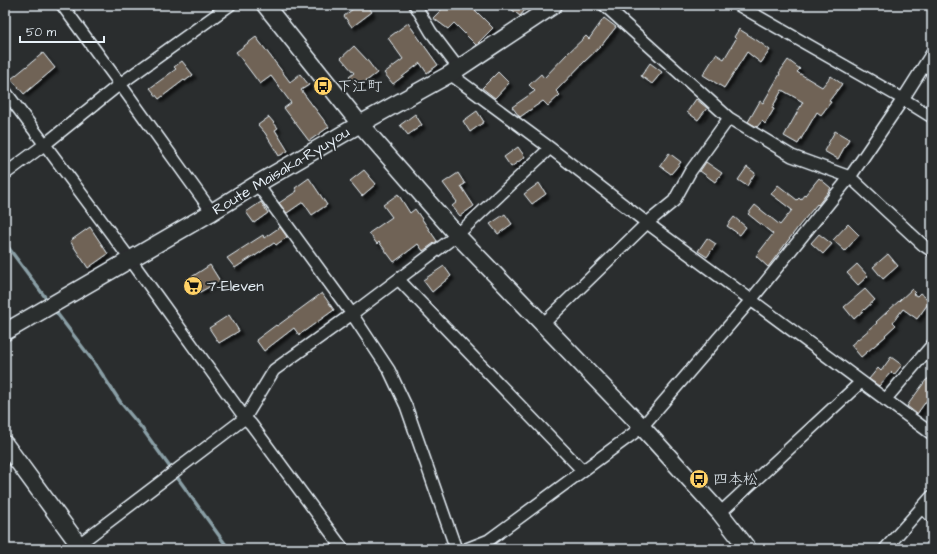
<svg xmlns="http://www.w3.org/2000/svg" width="937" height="554" font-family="'Architects Daughter','Klee One',sans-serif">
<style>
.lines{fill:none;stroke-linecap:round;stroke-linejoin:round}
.stream{stroke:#8a9fa6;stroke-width:3.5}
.building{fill:#6f6456;stroke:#e8f1f8;filter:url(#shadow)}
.street-casing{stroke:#e8f1f8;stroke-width:14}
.secondary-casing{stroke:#e8f1f8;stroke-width:19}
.street{stroke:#2a2d2e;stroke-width:11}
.secondary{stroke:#2a2d2e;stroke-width:16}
.labels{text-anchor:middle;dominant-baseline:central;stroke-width:4;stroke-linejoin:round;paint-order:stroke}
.poi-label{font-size:15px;fill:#e8f1f8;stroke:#2a2d2e;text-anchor:start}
.street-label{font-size:15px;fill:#e8f1f8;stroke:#2a2d2e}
</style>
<defs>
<filter id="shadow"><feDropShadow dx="3.5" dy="3.5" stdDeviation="1" flood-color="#0009"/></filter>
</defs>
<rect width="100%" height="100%" fill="#2a2d2e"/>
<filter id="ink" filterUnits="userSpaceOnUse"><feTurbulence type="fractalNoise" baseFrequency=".025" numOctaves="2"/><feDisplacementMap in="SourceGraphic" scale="8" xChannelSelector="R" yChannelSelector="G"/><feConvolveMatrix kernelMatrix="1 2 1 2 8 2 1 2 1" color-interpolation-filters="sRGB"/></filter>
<g filter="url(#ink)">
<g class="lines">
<path class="stream" d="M 5,243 L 48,301
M 53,308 L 96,365 L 121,403 L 141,427 L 223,541 L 229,549"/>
</g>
<path class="building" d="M 358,5 L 367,5 L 372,12 L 352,27 L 344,16 Z
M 446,5 L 466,5 L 473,10 L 474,9 L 493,28 L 476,45 L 454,23 L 448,29 L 433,18 Z
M 506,5 L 529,5 L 520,16 Z
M 604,18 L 616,27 L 601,46 L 585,61 L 556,91 L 560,95 L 548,106 L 543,101 L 520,117 L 519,116 L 512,107 L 535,91 L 529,85 L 541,74 L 544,78 L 567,54 L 586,36 L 589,39 Z
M 408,23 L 438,65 L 427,73 L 420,63 L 393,84 L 384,73 L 403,59 L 388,38 Z
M 739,29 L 758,41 L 770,50 L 761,63 L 747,52 L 724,88 L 703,75 L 716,54 L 724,59 L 736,39 L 734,37 Z
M 256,37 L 290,82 L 300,74 L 309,85 L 301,90 L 329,127 L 309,141 L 284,108 L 291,103 L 271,76 L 260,84 L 236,52 Z
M 354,46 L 367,60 L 377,73 L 357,88 L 349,77 L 354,73 L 341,58 Z
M 43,53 L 55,68 L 24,94 L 11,79 Z
M 788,60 L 800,69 L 797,72 L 822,87 L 831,76 L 842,84 L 829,101 L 831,102 L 821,115 L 817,112 L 798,144 L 784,136 L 803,102 L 782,90 L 772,108 L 774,109 L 765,124 L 762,121 L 757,127 L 748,122 L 760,101 L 763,103 L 780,74 L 779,73 Z
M 182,61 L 193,75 L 185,81 L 184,80 L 159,99 L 150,88 L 176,69 L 174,67 Z
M 650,63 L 662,72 L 652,84 L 641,76 Z
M 498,72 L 509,83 L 495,98 L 482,88 Z
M 696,99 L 707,108 L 698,120 L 687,112 Z
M 477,111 L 484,122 L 470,132 L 463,121 Z
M 415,114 L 422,125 L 408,135 L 400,125 Z
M 269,117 L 278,128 L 275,130 L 288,151 L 279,156 L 265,133 L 258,125 Z
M 835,131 L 849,139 L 838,159 L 824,151 Z
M 518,147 L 525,157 L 511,167 L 504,157 Z
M 669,153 L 681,162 L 671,174 L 660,166 Z
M 706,162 L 722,173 L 715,182 L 700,171 Z
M 747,167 L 755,173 L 747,186 L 738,180 Z
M 364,170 L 376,184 L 362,196 L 350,181 Z
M 458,173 L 465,184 L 461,186 L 474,206 L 460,216 L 452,206 L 457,202 L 443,183 Z
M 309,178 L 327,205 L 312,215 L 303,202 L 287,213 L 279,203 L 297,191 L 295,188 Z
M 819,178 L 831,188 L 818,205 L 817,204 L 799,226 L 768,267 L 756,256 L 773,234 L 748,214 L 755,205 L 780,225 L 792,210 L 771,194 L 778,185 L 797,200 L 799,198 L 801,200 Z
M 539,183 L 546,194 L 532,204 L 524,194 Z
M 398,194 L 410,213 L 415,209 L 437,241 L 423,251 L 418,244 L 394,262 L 379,242 L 377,244 L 369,233 L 392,217 L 383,205 Z
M 261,202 L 268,213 L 254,223 L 246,212 Z
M 505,214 L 512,224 L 498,234 L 490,224 Z
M 734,217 L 746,227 L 740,235 L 727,226 Z
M 848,224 L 859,235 L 845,251 L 833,240 Z
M 90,227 L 108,254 L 88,268 L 70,241 Z
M 280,227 L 287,237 L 276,245 L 274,243 L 255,256 L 255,255 L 235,268 L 227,258 L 263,235 L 264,238 Z
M 819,234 L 832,244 L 823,254 L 811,243 Z
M 707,238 L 716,244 L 707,257 L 698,251 Z
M 888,254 L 898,266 L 883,279 L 873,267 Z
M 857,264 L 868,276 L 858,285 L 847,273 Z
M 210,265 L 220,281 L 200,292 L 190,278 Z
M 444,266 L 451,276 L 432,292 L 423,280 Z
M 865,289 L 875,300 L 854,319 L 844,307 Z
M 912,289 L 915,292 L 913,294 L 917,296 L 920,293 L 930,301 L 917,319 L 903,309 L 893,322 L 896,325 L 885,335 L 886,336 L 861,357 L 851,345 L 877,323 L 876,322 Z
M 322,293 L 334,310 L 299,335 L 294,328 L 264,351 L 256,340 L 276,325 L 277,326 Z
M 229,315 L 239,331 L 219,343 L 209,328 Z
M 891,357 L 902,365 L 894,375 L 891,372 L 879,386 L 869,379 L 878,368 L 881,371 Z
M 932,373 L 932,393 L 917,414 L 907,406 L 926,380 L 927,380 Z"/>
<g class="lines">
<g class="street-casing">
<path id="street" d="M 62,5 L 120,84 L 212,212
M 415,5 L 431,32 L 459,69
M 604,5 L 729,118 L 792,156 L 850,177 L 923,245 L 932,251
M 738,5 L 903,99 L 932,117
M 450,74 L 550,148 L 647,223 L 932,434
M 5,91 L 130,259 L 245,418 L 251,424 L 343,549
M 5,174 L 44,145 L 120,84 L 230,5
M 257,184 L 352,314 L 389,370 L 406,406 L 456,549
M 399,280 L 582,470
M 543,324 L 647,223 L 674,201 L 690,172 L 729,118
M 885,400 L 932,345
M 922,507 L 932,517
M 720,513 L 861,382
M 74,548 L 245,418 L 274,370 L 352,314 L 457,235 L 550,148
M 466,549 L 489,540 L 642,427 L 751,300 L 850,177 L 903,99 L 932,53
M 885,549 L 932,496"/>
</g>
<g class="secondary-casing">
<path id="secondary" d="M 265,5 L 360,124 L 457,235 L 642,427 L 720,513 L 748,549
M 5,332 L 212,212 L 257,184 L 360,124 L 450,74 L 554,5
M 5,444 L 82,549"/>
</g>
<use href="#street" class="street"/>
<use href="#secondary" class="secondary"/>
</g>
</g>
<defs>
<g id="bus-disc" transform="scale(1)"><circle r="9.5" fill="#ffd166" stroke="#2a2d2e"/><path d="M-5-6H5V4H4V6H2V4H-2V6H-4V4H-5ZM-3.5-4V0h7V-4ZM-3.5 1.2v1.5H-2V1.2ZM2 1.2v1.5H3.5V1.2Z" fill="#111"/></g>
<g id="supermarket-disc" transform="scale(1)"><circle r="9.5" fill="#ffd166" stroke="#2a2d2e"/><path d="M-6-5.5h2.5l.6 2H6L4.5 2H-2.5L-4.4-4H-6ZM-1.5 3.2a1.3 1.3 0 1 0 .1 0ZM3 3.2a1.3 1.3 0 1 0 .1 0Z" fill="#111"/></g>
</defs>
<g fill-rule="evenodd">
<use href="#bus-disc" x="323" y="86"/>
<use href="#supermarket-disc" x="193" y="286"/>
<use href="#bus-disc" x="699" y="479"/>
</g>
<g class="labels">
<g class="poi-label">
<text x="337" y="86">下江町</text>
<text x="207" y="286">7-Eleven</text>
<text x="713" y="479">四本松</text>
</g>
<g class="street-label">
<text transform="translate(281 171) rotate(-31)">Route Maisaka-Ryuyou</text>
</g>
</g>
<rect width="937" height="554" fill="none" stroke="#2a2d2e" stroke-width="20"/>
<rect x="10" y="10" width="917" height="534" fill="none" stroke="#e8f1f8" stroke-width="1.5" filter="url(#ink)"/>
<path d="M20 36v6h84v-6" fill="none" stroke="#e8f1f8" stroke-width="2"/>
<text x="26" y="36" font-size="12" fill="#e8f1f8" stroke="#2a2d2e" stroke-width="3" paint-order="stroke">50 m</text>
</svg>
